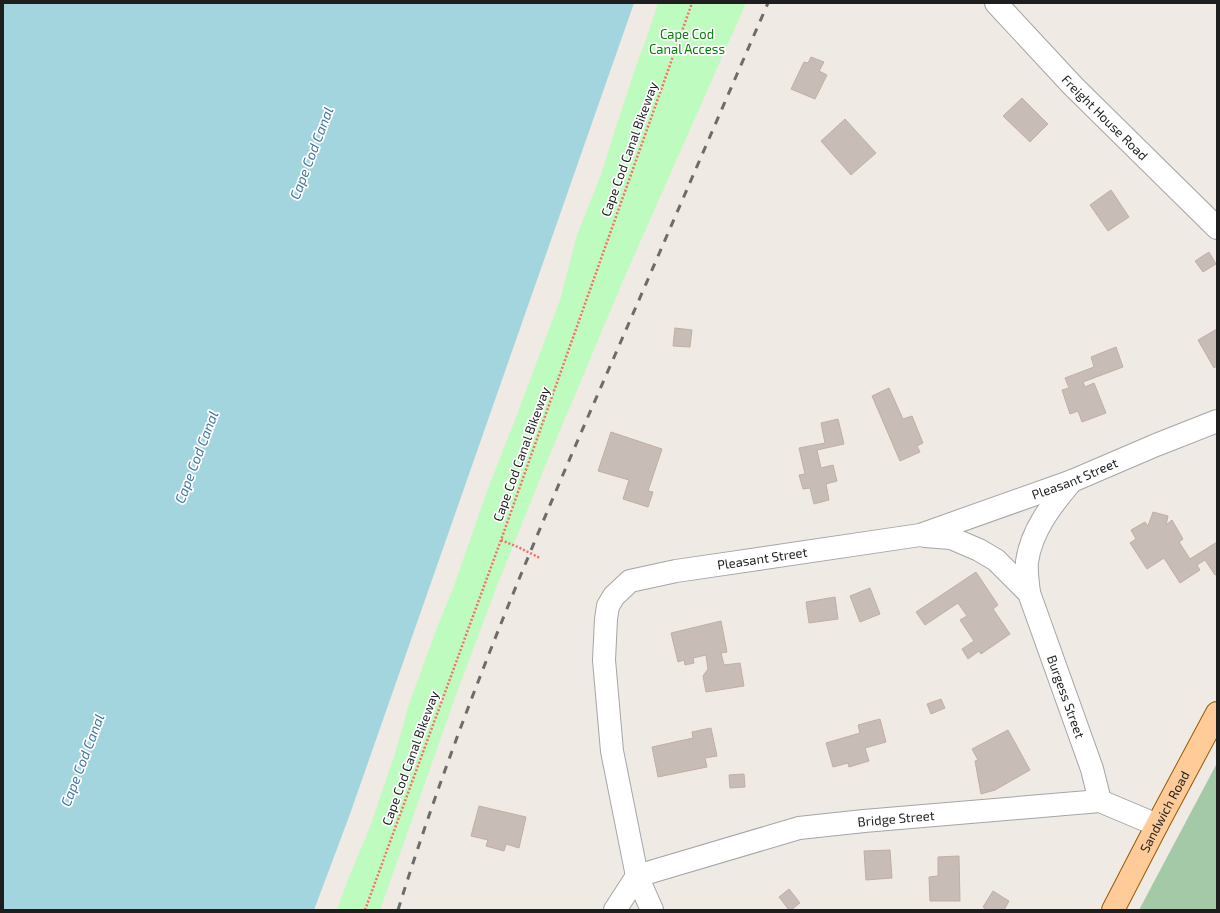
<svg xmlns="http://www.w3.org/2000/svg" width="1220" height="913" font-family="'Exo 2',sans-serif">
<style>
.cemetery{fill:#a4c9a7}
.park{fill:#befbbf}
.water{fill:#a2d5de}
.building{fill:#c7bcb6;stroke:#c1afa5}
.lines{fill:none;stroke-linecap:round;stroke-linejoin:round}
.minor-casing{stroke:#a5a5a5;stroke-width:24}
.major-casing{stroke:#975a00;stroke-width:24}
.path{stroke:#fe6a65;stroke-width:2.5;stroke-dasharray:2 2;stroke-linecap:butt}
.minor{stroke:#fff;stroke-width:22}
.major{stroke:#fecb99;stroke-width:22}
.rail{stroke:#6c6c6c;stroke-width:3;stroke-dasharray:8 8;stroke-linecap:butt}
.labels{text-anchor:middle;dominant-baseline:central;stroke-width:3.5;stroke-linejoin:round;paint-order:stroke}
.park-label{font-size:13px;fill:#087f0a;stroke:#fff}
.street-label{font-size:13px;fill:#1e1e1e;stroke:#fff}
.water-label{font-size:14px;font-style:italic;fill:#4278a0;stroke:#fff}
</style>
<rect width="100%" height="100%" fill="#efeae3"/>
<path class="cemetery" d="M 1216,765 L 1217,765 L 1217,910 L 1139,910 Z"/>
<path class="park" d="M 658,3 L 746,3 L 622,283 L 548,459 L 498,583 L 456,695 L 380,910 L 337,910 L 347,882 L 370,827 L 395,754 L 409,704 L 438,625 L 454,586 L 487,491 L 515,420 L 560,300 L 577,235 L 602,172 L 614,133 L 636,66 L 647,37 Z"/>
<path class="water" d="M 3,3 L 634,3 L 350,814 L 314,910 L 3,910 Z"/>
<path class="building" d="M 811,57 L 824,62 L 819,71 L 827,75 L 815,99 L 791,89 L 804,62 L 808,63 Z
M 1022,98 L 1048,124 L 1030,142 L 1003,116 Z
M 845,119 L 876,153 L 851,175 L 821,141 Z
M 1111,190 L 1129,217 L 1108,231 L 1090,205 Z
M 1209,252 L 1216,264 L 1203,272 L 1195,261 Z
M 675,328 L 692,330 L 690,347 L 673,346 Z
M 1217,329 L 1217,366 L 1214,368 L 1198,340 Z
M 1116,347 L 1123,367 L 1083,382 L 1085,387 L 1094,383 L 1106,413 L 1082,422 L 1078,411 L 1070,414 L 1062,390 L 1069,388 L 1065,378 L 1094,367 L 1091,357 Z
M 889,388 L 903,419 L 912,416 L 923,443 L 917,446 L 920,452 L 900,461 L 872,396 Z
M 838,419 L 844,444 L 817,450 L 821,468 L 833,465 L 837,481 L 826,484 L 829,500 L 814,504 L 810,488 L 803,489 L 799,475 L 805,474 L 799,448 L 825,443 L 821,423 Z
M 611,432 L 662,449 L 648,491 L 653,492 L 648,507 L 623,499 L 629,480 L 598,471 Z
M 1153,512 L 1168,516 L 1166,525 L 1172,520 L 1183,539 L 1179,542 L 1190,559 L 1217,542 L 1217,574 L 1215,575 L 1205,560 L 1197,565 L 1200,570 L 1180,583 L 1164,558 L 1147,569 L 1130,543 L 1136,539 L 1131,530 L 1145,522 L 1148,526 Z
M 976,572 L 998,605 L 993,609 L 1010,634 L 981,654 L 979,651 L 968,659 L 962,649 L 974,641 L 960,620 L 967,616 L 958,603 L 925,625 L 916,612 Z
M 870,588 L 880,614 L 860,622 L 850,596 Z
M 835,597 L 838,619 L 809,623 L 806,602 Z
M 721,621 L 727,652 L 721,653 L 724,665 L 740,663 L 744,686 L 706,692 L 703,676 L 708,669 L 706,655 L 693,658 L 694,663 L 685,665 L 684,660 L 678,662 L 671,633 Z
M 941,699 L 945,708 L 931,714 L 927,704 Z
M 880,719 L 886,742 L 865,748 L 869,761 L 849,767 L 848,763 L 833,767 L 826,743 L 860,733 L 858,725 Z
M 711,728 L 717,756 L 705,758 L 707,767 L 658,777 L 652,747 L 693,738 L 692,732 Z
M 1008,730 L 1030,770 L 995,790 L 981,794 L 975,761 L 978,760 L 972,749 Z
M 744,774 L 745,787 L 730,788 L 729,775 Z
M 479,806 L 526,817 L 519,848 L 506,844 L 504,851 L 486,846 L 488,840 L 471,836 Z
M 890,850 L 892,878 L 866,880 L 864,851 Z
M 959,856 L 960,901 L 930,901 L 929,877 L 938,876 L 938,857 Z
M 789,889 L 800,903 L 791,910 L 789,910 L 779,897 Z
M 993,891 L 1009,901 L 1004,910 L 987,910 L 983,907 Z"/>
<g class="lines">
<g class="minor-casing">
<g id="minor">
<path id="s1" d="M 996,3 L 1073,86 L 1217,228"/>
<path id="s2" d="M 925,536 L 951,538 L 979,550 L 996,560 L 1029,593 L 1092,769 L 1100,801"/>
<path d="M 1029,593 C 1028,583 1026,572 1027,562 C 1031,531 1052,504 1072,481"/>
<path id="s3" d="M 615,910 L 637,876 L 799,828 L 864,821 L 1100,801 L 1157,825"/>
<path id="s4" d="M 652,910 L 637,876 L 612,751 L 604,660 L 606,619 L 608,606 L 614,596 L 630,581 L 676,571 L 920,535 L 1072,481 L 1156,445 L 1217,421"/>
</g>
</g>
<g class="major-casing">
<g id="major">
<path id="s5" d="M 1113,910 L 1157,825 L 1217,713"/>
</g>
</g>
<path class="path" d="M 501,540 L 518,547 L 540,558
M 365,910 L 501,540 L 692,3"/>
<use href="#minor" class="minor"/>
<use href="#major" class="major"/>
<path class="rail" d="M 398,910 C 457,720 535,537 615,355 C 666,238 717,120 768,3"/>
</g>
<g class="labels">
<g class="park-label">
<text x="687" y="34">Cape Cod<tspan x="687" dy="15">Canal Access</tspan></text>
</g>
<g class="street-label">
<text stroke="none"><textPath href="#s1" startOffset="158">Freight House Road</textPath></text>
<text transform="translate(629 149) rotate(-70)">Cape Cod Canal Bikeway</text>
<text transform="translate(521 454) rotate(-70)">Cape Cod Canal Bikeway</text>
<text stroke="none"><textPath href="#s4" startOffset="802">Pleasant Street</textPath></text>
<text stroke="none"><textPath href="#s4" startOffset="478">Pleasant Street</textPath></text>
<text stroke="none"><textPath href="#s2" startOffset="233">Burgess Street</textPath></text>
<text transform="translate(410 758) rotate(-70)">Cape Cod Canal Bikeway</text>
<text stroke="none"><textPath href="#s5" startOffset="111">Sandwich Road</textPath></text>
<text stroke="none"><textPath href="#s3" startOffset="307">Bridge Street</textPath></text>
</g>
<g class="water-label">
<text transform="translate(311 153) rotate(-69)">Cape Cod Canal</text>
<text transform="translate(196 457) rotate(-69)">Cape Cod Canal</text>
<text transform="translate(82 760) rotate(-69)">Cape Cod Canal</text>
</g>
</g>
<rect width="1220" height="913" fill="none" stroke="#1e1e1e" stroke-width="8"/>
</svg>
